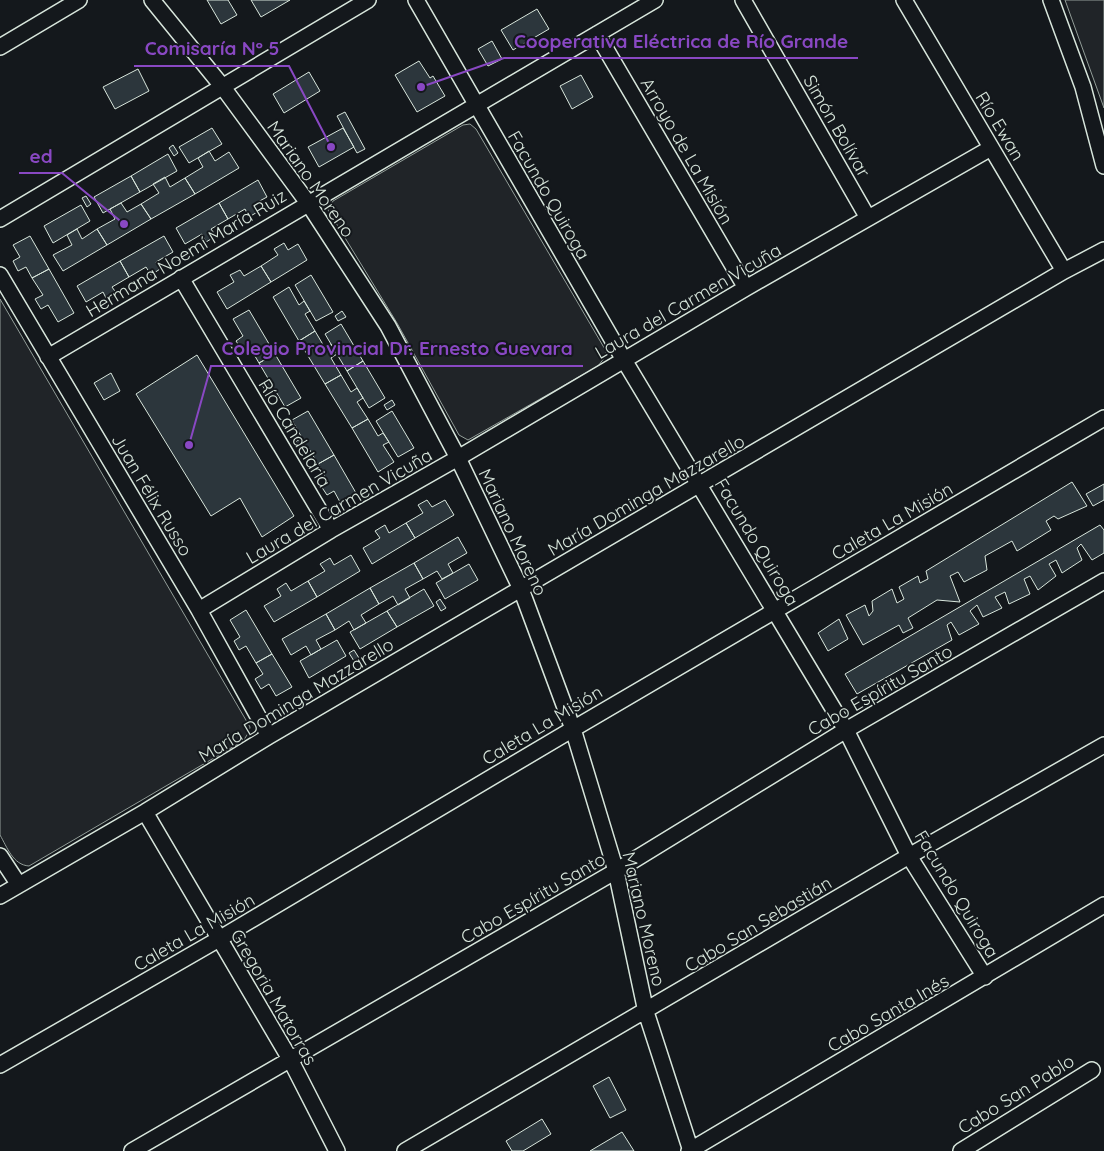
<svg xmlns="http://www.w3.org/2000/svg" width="1104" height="1151" font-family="Quicksand,sans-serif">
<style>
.green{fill:#202428;stroke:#939e99}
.building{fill:#2c363c;stroke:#d8e6dc}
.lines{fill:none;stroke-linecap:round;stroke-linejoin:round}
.minor-casing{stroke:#d8e6dc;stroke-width:18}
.minor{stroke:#14181c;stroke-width:15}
.labels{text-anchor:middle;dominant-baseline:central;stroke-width:4;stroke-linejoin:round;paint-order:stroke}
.street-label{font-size:18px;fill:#d8e6dc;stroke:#14181c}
.leader{fill:none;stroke:#8948c3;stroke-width:2}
.callout-dot{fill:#8948c3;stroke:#14181c;stroke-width:2}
.callout-label{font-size:19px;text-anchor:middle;font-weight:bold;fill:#8948c3;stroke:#14181c;stroke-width:4;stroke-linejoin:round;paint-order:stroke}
</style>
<rect width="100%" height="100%" fill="#14181c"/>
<path class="green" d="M 1065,0 L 1104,0 L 1104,108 Z
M 470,124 L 476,129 L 606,351 L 605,357 L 598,366 L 468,440 L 459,435 L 397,323 L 328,210 L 333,201 L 463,125 Z
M 0,299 L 250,727 L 249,732 L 243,741 L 29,866 C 13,865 7,847 0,835 Z"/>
<path class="building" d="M 207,0 L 228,0 L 237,15 L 221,24 Z
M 251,0 L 290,0 L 261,17 Z
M 537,9 L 549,29 L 513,50 L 501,30 Z
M 492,41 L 502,59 L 488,66 L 478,49 Z
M 419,61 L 430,78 L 433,76 L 445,96 L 417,112 L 395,75 Z
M 138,69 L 149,91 L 115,109 L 103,87 Z
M 309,72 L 320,91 L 284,113 L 273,94 Z
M 581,75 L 593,97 L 572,109 L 560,86 Z
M 345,112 L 365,149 L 357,153 L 337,116 Z
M 212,128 L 222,144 L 189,163 L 179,147 Z
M 343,128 L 354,147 L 319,167 L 308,147 Z
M 173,145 L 178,153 L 174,156 L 169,148 Z
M 209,151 L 215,161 L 229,152 L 239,168 L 195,194 L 185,178 L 203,167 L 198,158 Z
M 168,154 L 177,171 L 140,192 L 131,176 Z
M 131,176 L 140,192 L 103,213 L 94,197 Z
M 165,177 L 170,187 L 185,178 L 195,194 L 151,219 L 141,204 L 159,193 L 153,184 Z
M 258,180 L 267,197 L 254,204 L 259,211 L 249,217 L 245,209 L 228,219 L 219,203 Z
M 86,196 L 91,204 L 87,207 L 82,198 Z
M 121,203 L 127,212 L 141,204 L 151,219 L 107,245 L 97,229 L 115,219 L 110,209 Z
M 219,203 L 228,219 L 211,229 L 216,236 L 206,242 L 202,234 L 185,244 L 176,228 Z
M 81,205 L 90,221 L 53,243 L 44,226 Z
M 77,229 L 82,239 L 97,229 L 107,245 L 63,271 L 53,255 L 72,245 L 67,235 Z
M 30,236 L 49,269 L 32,278 L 26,267 L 18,271 L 13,261 L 20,257 L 13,245 Z
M 164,236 L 173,252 L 156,262 L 160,269 L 151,275 L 146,267 L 129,277 L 120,261 Z
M 284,243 L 288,250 L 298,244 L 307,260 L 271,282 L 261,266 L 278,255 L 274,249 Z
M 120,261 L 129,277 L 112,287 L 117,294 L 107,300 L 103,292 L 86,302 L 77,286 Z
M 261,266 L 271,282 L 227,309 L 217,292 L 234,282 L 230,275 L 240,270 L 244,276 Z
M 49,269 L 74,313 L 58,322 L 48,305 L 41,309 L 35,299 L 43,295 L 32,278 Z
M 311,275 L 333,312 L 316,321 L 295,285 Z
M 289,287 L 299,305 L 304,301 L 310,311 L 305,314 L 315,331 L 299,341 L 273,297 Z
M 249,310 L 275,354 L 259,363 L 249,346 L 242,350 L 236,341 L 243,336 L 233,319 Z
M 342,311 L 346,317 L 338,321 L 335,316 Z
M 341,324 L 363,361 L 347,371 L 325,334 Z
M 315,331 L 325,348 L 331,344 L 337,354 L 331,358 L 341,375 L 325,384 L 299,341 Z
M 275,354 L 301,398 L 285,407 L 275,390 L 268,394 L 262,385 L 269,380 L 259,363 Z
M 197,355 L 294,516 L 262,537 L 240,498 L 211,516 L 136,394 Z
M 363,361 L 385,398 L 369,408 L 347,371 Z
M 111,373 L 120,391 L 104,400 L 94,383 Z
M 341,375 L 351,392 L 357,388 L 363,398 L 357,402 L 368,419 L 352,428 L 325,384 Z
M 392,400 L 395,405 L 387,410 L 384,405 Z
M 308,411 L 334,455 L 318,464 L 308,447 L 301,451 L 295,442 L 302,438 L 292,420 Z
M 392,411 L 414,448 L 398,457 L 376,421 Z
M 368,419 L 378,436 L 383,433 L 389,442 L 383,445 L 394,462 L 378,472 L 352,428 Z
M 334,455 L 356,493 L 340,502 L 334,491 L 327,495 L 321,486 L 328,482 L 318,464 Z
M 1072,482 L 1087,506 L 1058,519 L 1054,516 L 1046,521 L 1051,530 L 1017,551 L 1012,541 L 985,556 L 987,570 L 964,582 L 958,572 L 950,576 L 960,602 L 937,600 L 908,618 L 913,628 L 903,633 L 899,625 L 863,645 L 846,615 L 865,605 L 869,616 L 873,611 L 872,601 L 892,589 L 897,603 L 904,599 L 899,587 L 918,576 L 920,583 L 928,579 L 926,571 Z
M 1104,484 L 1104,500 L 1093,506 L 1086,494 Z
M 427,500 L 432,507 L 445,500 L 454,515 L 415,538 L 406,523 L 423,513 L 418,505 Z
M 406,523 L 415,538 L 372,564 L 363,548 L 380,538 L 375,531 L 385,525 L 389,533 Z
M 1100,525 L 1104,530 L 1104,553 L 1092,560 L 1081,544 L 1077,548 L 1082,560 L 1062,573 L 1056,560 L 1049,564 L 1056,576 L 1038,590 L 1030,576 L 1024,579 L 1030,594 L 1009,604 L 1005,592 L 995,597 L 1002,608 L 983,617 L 977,605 L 970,611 L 979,624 L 959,635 L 951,622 L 947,625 L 952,640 L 857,694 L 845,674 Z
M 458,537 L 467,553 L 448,564 L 453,573 L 442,579 L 437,571 L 423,579 L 414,563 Z
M 351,555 L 360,571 L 317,597 L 308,581 L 325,571 L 320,564 L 330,558 L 334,565 Z
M 414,563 L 423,579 L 405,589 L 410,598 L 398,605 L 393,596 L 379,604 L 370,588 Z
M 469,564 L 478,580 L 445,599 L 436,583 Z
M 308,581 L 317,597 L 274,622 L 264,606 L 281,596 L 277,589 L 286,583 L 291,591 Z
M 370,588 L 379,604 L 361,615 L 366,623 L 354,630 L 349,621 L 335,630 L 326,614 Z
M 424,589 L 434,606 L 397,627 L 387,611 Z
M 440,599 L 446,608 L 441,611 L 436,602 Z
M 246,610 L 272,654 L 256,663 L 246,646 L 239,650 L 234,641 L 240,637 L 230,620 Z
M 387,611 L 397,627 L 360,649 L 350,632 Z
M 326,614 L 335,630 L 316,640 L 321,649 L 311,655 L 306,646 L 291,655 L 282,639 Z
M 839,619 L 848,639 L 828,651 L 818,633 Z
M 337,640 L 346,656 L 309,678 L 300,661 Z
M 354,650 L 359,658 L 354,661 L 349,653 Z
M 272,654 L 292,687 L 276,696 L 269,684 L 261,689 L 255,679 L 263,674 L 256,663 Z
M 609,1077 L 626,1110 L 610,1118 L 593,1086 Z
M 542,1119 L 551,1134 L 523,1151 L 512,1151 L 506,1141 Z
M 622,1132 L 634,1151 L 590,1151 Z"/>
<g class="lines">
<g class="minor-casing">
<path id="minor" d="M 152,0 L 222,86 L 308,203 L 388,326 L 458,458 L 521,589 L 573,729 L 616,871 L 646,1012 L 691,1151
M 416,0 L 624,360 L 846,730 L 909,856 L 985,977
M 743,0 L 868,218
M 904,0 L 1064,271
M 1051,0 L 1083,87 L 1104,166
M 597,34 L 746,288
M 0,47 L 79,0
M 0,219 L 368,0
M 0,275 L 199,610 L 269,736
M 181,278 L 331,530
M 48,357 L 655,0
M 199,610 L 331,530 L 458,458 L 746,288 L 991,148
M 145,812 L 290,1059 L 337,1151
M 0,856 L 19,885
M 0,896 L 145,812 L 269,736 L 1064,271 L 1104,250
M 0,1065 L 219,939 L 573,729 L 1104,418
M 132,1151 L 616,871 L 846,730 L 1104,581
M 405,1151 L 909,856 L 1104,745
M 689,1151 L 1104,905
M 961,1151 L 1092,1070"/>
</g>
<use href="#minor" class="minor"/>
</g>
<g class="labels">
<g class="street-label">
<text transform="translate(837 126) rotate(60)">Simón Bolívar</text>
<text transform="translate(1000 126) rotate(59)">Río Ewan</text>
<text transform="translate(687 151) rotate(60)">Arroyo de La Misión</text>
<text transform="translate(311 179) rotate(55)">Mariano Moreno</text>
<text transform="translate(549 195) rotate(60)">Facundo Quiroga</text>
<text transform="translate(186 253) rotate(-31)">Hermana Noemí María Ruiz</text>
<text transform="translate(688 301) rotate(-30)">Laura del Carmen Vicuña</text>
<text transform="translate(295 433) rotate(59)">Río Candelaria</text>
<text transform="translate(152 495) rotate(59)">Juan Félix Russo</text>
<text transform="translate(646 495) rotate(-30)">María Dominga Mazzarello</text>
<text transform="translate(339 506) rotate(-30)">Laura del Carmen Vicuña</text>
<text transform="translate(892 521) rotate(-30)">Caleta La Misión</text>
<text transform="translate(513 532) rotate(65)">Mariano Moreno</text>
<text transform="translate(757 542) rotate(59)">Facundo Quiroga</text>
<text transform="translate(880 690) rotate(-30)">Cabo Espíritu Santo</text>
<text transform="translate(296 700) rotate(-31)">María Dominga Mazzarello</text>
<text transform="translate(542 725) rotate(-31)">Caleta La Misión</text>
<text transform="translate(957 894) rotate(59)">Facundo Quiroga</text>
<text transform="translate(533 898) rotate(-30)">Cabo Espíritu Santo</text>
<text transform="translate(644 919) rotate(77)">Mariano Moreno</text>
<text transform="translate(758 924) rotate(-31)">Cabo San Sebastián</text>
<text transform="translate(194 932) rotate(-30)">Caleta La Misión</text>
<text transform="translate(274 997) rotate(60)">Gregoria Matorras</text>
<text transform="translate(888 1013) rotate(-30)">Cabo Santa Inés</text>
<text transform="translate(1016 1094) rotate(-32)">Cabo San Pablo</text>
</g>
</g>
<path class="leader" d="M421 87L504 58H858M331 147L289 66H134M124 224L62 173H19M189 445L211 366H583"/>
<g class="callout-dot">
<circle cx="421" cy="87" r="5"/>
<circle cx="331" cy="147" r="5"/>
<circle cx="124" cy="224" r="5"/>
<circle cx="189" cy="445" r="5"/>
</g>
<g class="callout-label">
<text x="681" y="48">Cooperativa Eléctrica de Río Grande</text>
<text x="212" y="55">Comisaría N° 5</text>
<text x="41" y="163">ed</text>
<text x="397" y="355">Colegio Provincial Dr. Ernesto Guevara</text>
</g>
</svg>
